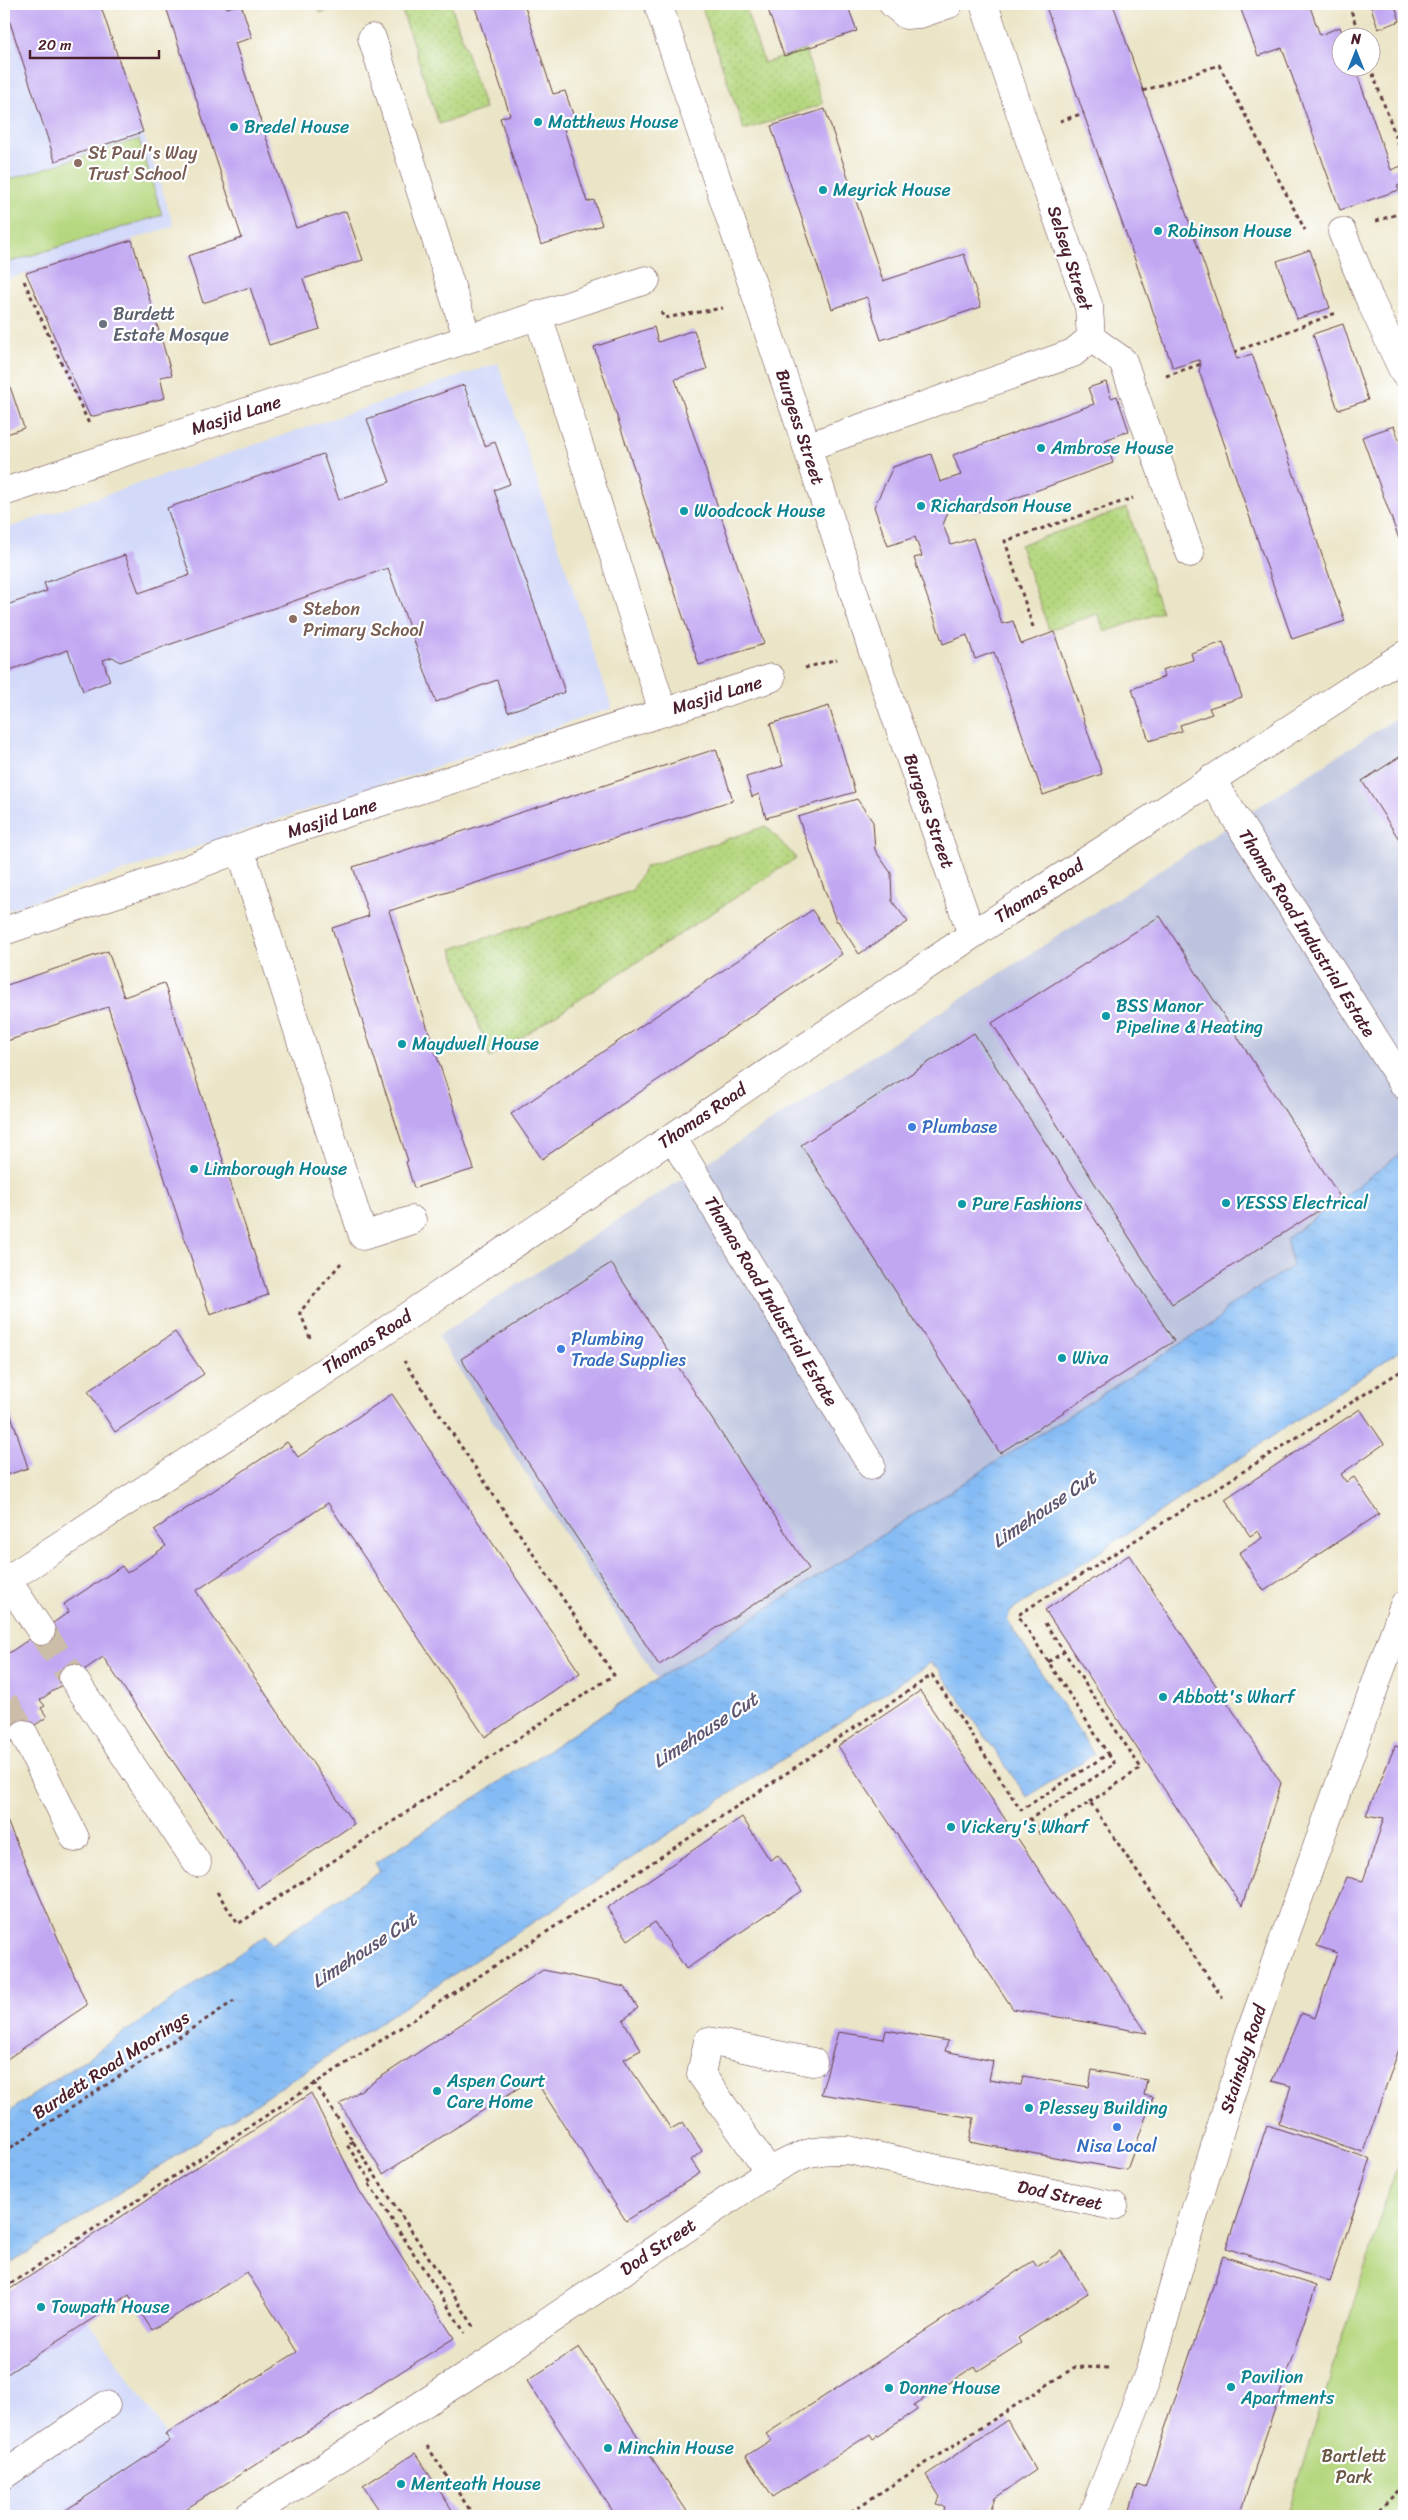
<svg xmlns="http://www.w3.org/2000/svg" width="1408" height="2520" font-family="Sriracha,sans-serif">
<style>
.built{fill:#d2d9f9}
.industrial{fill:#bcc3de}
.grass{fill:url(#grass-dots);stroke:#807b55}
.park{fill:#b5d77f;stroke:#807b55}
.water{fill:url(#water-ripples);stroke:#676d90}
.building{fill:#c1a7f2}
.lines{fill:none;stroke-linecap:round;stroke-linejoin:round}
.minor-tunnel{stroke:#cbbda8;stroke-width:28;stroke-dasharray:28 14;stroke-linecap:butt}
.minor-casing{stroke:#623d42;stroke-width:29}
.path{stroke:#623d42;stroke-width:3;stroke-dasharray:4 4;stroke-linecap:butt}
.minor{stroke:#fff;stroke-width:28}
.culture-dot{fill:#0f9aa8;stroke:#fff;stroke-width:2}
.education-dot{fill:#8d6e63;stroke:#fff;stroke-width:2}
.worship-dot{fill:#6b7280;stroke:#fff;stroke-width:2}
.shop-dot{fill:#3f7fe0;stroke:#fff;stroke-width:2}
.labels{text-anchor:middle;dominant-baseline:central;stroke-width:4.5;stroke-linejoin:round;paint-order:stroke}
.culture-label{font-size:18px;fill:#0d838f;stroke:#fff;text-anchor:start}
.education-label{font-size:18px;fill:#785e54;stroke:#fff;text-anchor:start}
.street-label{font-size:18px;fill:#4a1f2b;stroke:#fff}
.worship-label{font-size:18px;fill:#5b616d;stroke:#fff;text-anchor:start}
.shop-label{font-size:18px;fill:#366cbe;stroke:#fff;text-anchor:start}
.park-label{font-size:18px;fill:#6a5644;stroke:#fff}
.water-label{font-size:19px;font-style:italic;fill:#5e5671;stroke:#fff}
</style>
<defs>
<pattern id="grass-dots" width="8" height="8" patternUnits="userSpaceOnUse" patternTransform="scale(1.25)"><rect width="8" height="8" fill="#b5d77f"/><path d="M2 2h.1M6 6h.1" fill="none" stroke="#9db86e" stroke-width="1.8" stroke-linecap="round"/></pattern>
<pattern id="water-ripples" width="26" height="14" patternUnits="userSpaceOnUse" patternTransform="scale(1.25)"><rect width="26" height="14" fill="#84bbf4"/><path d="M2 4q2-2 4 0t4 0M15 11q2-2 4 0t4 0" fill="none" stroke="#74a0d1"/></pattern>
</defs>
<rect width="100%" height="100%" fill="#fff"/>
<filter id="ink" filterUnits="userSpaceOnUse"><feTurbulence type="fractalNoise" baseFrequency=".02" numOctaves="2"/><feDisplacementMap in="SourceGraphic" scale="10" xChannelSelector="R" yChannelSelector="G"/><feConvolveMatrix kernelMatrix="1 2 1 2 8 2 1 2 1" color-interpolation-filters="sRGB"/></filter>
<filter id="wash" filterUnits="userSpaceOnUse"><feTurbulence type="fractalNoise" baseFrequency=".0096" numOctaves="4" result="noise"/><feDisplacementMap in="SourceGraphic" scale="20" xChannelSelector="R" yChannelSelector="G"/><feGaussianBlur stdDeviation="1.12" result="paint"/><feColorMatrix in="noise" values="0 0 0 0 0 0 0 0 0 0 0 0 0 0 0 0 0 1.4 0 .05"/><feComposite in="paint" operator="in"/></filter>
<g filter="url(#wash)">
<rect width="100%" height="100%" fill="#ebe5c7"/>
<path class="built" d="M 4,4 L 100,4 L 174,226 L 4,280 Z
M 498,363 L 612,708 L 4,911 L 4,529 Z
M 51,2262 L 88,2320 L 208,2495 L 175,2516 L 4,2516 L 4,2293 Z"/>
<path class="industrial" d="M 1404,713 L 1404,1151 L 1286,1239 L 1293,1266 L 1226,1308 L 1218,1320 L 657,1679 L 438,1336 Z"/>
<path class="grass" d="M 400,4 L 451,4 L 485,109 L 439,124 Z
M 701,4 L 744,4 L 764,63 L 805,50 L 823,104 L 744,130 Z
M 1127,508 L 1162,612 L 1105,632 L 1098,614 L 1049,630 L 1020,545 Z
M 766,826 L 796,858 L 490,1058 L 452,949 L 632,891 L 645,867 Z"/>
<path class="park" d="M 316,4 L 346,4 L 320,13 Z
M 139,139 L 162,215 L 4,264 L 4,181 Z
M 1404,2145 L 1404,2516 L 1286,2516 Z"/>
<path class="water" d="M 1404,1151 L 1404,1348 L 1010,1612 L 1007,1620 L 1094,1754 L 1027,1797 L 938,1668 L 930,1663 L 4,2268 L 4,2115 L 265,1936 L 272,1944 L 380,1871 L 375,1863 L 657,1679 L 1218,1320 L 1226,1308 L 1293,1266 L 1286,1239 Z"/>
<g id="blocks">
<path class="building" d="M 4,4 L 100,4 L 143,132 L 55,161 Z
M 165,4 L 226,4 L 227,8 L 241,4 L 252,38 L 235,43 L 296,228 L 346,211 L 363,260 L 303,279 L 320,329 L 269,345 L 250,287 L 203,303 L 188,256 L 242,238 Z
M 474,4 L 524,4 L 553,94 L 565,91 L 577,126 L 564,129 L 587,202 L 594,200 L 602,225 L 541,245 L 500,118 L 510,115 Z
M 766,4 L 840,4 L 841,6 L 847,4 L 857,31 L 784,56 Z
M 1045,4 L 1113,4 L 1237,359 L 1252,354 L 1345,621 L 1292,639 L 1199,371 L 1201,364 L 1199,360 L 1173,368 Z
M 1239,4 L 1309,4 L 1320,35 L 1340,27 L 1344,38 L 1340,38 L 1340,68 L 1355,68 L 1391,170 L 1404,165 L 1404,184 L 1397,186 L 1399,190 L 1340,210 L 1282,48 L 1258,56 Z
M 1370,4 L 1404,4 L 1404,6 L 1396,9 L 1400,21 L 1378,29 Z
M 825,109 L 883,281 L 964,254 L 981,307 L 881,340 L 867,297 L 832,309 L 771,126 Z
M 132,240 L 172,375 L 160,377 L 165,398 L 90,417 L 26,273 Z
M 1310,250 L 1330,308 L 1297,319 L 1277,261 Z
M 1343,324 L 1368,400 L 1338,410 L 1313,334 Z
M 654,327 L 658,342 L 694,330 L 707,369 L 675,379 L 764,644 L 699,665 L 594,347 Z
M 4,369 L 24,428 L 7,434 L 4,424 Z
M 1106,382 L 1111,398 L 1117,396 L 1129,431 L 1105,440 L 1113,463 L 974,513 L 971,505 L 948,512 L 943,525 L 951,545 L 973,538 L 1002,624 L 1013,621 L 1021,644 L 1054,632 L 1102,774 L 1043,795 L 994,652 L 975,659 L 967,635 L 943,644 L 914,558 L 922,556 L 915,537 L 888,546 L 874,507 L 893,467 L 931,454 L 940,482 L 961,475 L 953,455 L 1094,404 L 1088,388 Z
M 464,385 L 485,446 L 495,442 L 510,484 L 494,490 L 565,692 L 508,712 L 497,680 L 436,702 L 388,568 L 120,662 L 113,657 L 103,660 L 110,681 L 83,691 L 68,650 L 4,672 L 4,606 L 47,591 L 44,583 L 125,555 L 139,593 L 190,575 L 167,508 L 323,454 L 339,500 L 390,482 L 367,419 Z
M 1394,426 L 1404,453 L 1404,537 L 1399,539 L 1362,437 Z
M 1223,642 L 1242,697 L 1209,708 L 1212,714 L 1180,725 L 1182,731 L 1149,741 L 1132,689 L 1164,677 L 1162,670 L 1193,660 L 1191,653 Z
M 829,706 L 855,792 L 766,818 L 759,794 L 752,797 L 746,777 L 783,766 L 770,724 Z
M 716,749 L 733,800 L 389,911 L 474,1169 L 414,1188 L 406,1162 L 408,1161 L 332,928 L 369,916 L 353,867 Z
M 1404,754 L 1404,847 L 1362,781 Z
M 857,799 L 873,822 L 875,850 L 891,873 L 892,901 L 908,922 L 859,954 L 838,921 L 836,921 L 798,817 Z
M 812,910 L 842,954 L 542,1159 L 511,1114 Z
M 1160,916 L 1340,1197 L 1172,1304 L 992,1023 Z
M 108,951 L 124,997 L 164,983 L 268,1295 L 210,1315 L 108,1007 L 4,1042 L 4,986 Z
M 974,1033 L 1174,1341 L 1000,1453 L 801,1145 Z
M 611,1263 L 809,1569 L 659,1665 L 461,1359 Z
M 175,1332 L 204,1374 L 115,1432 L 88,1391 Z
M 4,1393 L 28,1468 L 4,1476 Z
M 392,1394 L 580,1673 L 485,1737 L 328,1503 L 196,1591 L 354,1824 L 258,1888 L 103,1657 L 40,1700 L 45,1706 L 41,1708 L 47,1717 L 7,1744 L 4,1740 L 4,1646 L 9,1653 L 69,1612 L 64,1604 L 122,1566 L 127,1573 L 166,1546 L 154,1530 L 287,1442 L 298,1457 Z
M 1360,1409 L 1384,1444 L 1341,1474 L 1346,1482 L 1354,1477 L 1379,1514 L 1264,1591 L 1239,1553 L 1262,1538 L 1258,1531 L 1250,1536 L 1225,1499 Z
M 1129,1555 L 1281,1783 L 1242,1906 L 1045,1610 Z
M 920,1691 L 1064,1908 L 1147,2033 L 1013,2009 L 838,1746 Z
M 1395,1746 L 1404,1748 L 1404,2035 L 1363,2152 L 1278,2124 L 1291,2086 L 1272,2081 L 1301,2013 L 1315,2018 L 1337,1953 L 1317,1946 L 1347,1877 L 1363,1881 L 1384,1818 L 1366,1815 Z
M 4,1814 L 87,2005 L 4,2061 Z
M 742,1817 L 770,1860 L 778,1855 L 802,1891 L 686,1969 L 655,1922 L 628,1940 L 607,1908 Z
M 543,1970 L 625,1987 L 638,2008 L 623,2020 L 641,2050 L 624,2059 L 671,2129 L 683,2122 L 702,2151 L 691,2160 L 700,2173 L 626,2221 L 534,2078 L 383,2174 L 340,2104 Z
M 886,2030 L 948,2041 L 945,2051 L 993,2061 L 989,2080 L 1021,2085 L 1023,2076 L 1089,2087 L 1092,2070 L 1147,2080 L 1144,2095 L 1153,2097 L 1127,2170 L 969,2142 L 974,2118 L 821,2094 L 838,2032 L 884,2039 Z
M 311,2093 L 359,2190 L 454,2338 L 175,2516 L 57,2516 L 170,2441 L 165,2434 L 297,2352 L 247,2272 L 152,2330 L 129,2295 L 4,2376 L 4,2293 Z
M 1267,2125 L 1371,2159 L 1330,2282 L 1226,2248 Z
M 1061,2251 L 1088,2293 L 1018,2338 L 1021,2343 L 978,2371 L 975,2366 L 914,2405 L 917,2410 L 873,2439 L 870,2434 L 773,2497 L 746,2456 L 771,2440 L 766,2434 L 1033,2261 L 1037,2267 Z
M 1223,2256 L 1316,2286 L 1239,2516 L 1128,2516 L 1138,2485 L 1145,2488 Z
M 579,2347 L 690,2516 L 616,2516 L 527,2381 Z
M 1007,2420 L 1036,2470 L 995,2498 L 988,2516 L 942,2516 L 945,2507 L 937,2504 L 940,2497 L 926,2475 Z
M 415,2453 L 425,2468 L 456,2516 L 383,2516 L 363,2486 Z"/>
</g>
</g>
<g filter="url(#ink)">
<use href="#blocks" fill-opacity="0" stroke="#623d42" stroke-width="1"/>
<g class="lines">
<path class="minor-tunnel" d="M 41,1631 L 73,1678
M 4,1702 L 24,1734"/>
<g class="minor-casing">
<path id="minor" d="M 658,4 L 807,447 L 872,649 L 972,935
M 893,4 L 906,15 L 920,14 L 949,4
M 372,38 L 467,337
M 1342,232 L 1370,300 L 1404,373
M 538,315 L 663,712
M 1091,338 L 1123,361 L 1190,553
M 807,447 L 1073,353 L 1091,338 L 1089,307 L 1027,133 L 984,4
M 4,492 L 646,280
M 1211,779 L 1404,1085
M 240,848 L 363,1236 L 412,1220
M 4,931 L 172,875 L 268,838 L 771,678
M 672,1137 L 871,1465
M 7,1580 L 41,1631
M 4,1582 L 369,1342 L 972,935 L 1404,655
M 73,1678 L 197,1863
M 24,1734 L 75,1838
M 769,2172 L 701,2074 L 708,2041 L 813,2062
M 4,2475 L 106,2405
M 248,2516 L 495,2358 L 769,2172 C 800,2154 811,2149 848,2150 L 1114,2206
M 1092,2516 L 1150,2370 L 1191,2224 L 1249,2036 L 1404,1605"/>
</g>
<path class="path" d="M 1349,4 L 1360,38
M 1370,66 L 1404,159
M 1143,91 L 1219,65 L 1305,230
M 1060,121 L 1084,113
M 1376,221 L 1404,212
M 24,281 L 90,426
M 661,312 L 664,318 L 723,308
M 1234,352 L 1336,313
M 1166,376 L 1201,364
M 1033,627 L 1005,541 L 1133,498
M 805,668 L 837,659
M 310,1338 L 300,1312 L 341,1263
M 1045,1623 L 1141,1768 L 1090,1802
M 1048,1662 L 1064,1652
M 1108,1754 L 1115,1764 L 1030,1819 L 1041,1834 L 1090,1802 L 1223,1999
M 217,1892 L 238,1924 L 614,1675 L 404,1361
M 314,2082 L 475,2328
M 353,2141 L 347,2145 L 372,2183 L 369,2184 L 465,2333
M 4,2152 L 234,2001
M 4,2288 C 313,2083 625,1884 932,1675 L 1021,1810 L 1108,1754 L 1018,1615 L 1404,1369
M 427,2446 L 474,2516
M 844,2516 L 1075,2367 L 1112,2368
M 1373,2516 L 1404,2485"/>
<use href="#minor" class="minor"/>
</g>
</g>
<g class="culture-dot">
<circle cx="538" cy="122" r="5"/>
<circle cx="234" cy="127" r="5"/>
<circle cx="823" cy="190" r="5"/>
<circle cx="1158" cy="231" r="5"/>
<circle cx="1041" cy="448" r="5"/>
<circle cx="921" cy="506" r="5"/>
<circle cx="684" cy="511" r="5"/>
<circle cx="1106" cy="1016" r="5"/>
<circle cx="402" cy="1044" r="5"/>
<circle cx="194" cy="1169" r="5"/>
<circle cx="1226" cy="1203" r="5"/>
<circle cx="962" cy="1204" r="5"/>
<circle cx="1062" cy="1358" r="5"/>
<circle cx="1163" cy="1697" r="5"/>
<circle cx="951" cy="1827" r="5"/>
<circle cx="437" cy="2091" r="5"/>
<circle cx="1029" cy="2108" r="5"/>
<circle cx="41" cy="2307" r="5"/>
<circle cx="1231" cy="2387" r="5"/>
<circle cx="889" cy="2388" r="5"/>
<circle cx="608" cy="2448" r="5"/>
<circle cx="401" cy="2484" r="5"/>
</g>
<g class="education-dot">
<circle cx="78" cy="163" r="5"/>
<circle cx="293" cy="619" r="5"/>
</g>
<circle class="worship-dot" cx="103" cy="324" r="5"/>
<g class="shop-dot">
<circle cx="912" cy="1127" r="5"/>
<circle cx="561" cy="1349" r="5"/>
<circle cx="1117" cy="2127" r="5"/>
</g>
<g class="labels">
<g class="culture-label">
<text x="548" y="122">Matthews House</text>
<text x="244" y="127">Bredel House</text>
<text x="833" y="190">Meyrick House</text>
<text x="1168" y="231">Robinson House</text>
<text x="1051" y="448">Ambrose House</text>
<text x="931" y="506">Richardson House</text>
<text x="694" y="511">Woodcock House</text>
<text x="1116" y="1006">BSS Manor<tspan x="1116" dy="21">Pipeline &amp; Heating</tspan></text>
<text x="412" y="1044">Maydwell House</text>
<text x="204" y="1169">Limborough House</text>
<text x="1236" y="1203">YESSS Electrical</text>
<text x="972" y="1204">Pure Fashions</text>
<text x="1072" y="1358">Wiva</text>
<text x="1173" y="1697">Abbott's Wharf</text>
<text x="961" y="1827">Vickery's Wharf</text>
<text x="447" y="2081">Aspen Court<tspan x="447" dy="21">Care Home</tspan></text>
<text x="1039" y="2108">Plessey Building</text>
<text x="51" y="2307">Towpath House</text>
<text x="1241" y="2377">Pavilion<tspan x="1241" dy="21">Apartments</tspan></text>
<text x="899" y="2388">Donne House</text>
<text x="618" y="2448">Minchin House</text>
<text x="411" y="2484">Menteath House</text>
</g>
<g class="education-label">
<text x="88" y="153">St Paul's Way<tspan x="88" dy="21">Trust School</tspan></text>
<text x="303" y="609">Stebon<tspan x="303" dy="21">Primary School</tspan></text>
</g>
<g class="street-label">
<text transform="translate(1070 258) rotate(72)">Selsey Street</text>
<text transform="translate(236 415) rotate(-18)">Masjid Lane</text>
<text transform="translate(800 427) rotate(72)">Burgess Street</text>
<text transform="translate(717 695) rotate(-17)">Masjid Lane</text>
<text transform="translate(929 811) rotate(71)">Burgess Street</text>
<text transform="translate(332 818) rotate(-18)">Masjid Lane</text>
<text transform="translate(1039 891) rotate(-33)">Thomas Road</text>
<text transform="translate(1307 933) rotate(58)">Thomas Road Industrial Estate</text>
<text transform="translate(702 1116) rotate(-34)">Thomas Road</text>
<text transform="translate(771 1301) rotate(59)">Thomas Road Industrial Estate</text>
<text transform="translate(367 1342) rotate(-33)">Thomas Road</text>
<text transform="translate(1243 2059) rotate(-72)">Stainsby Road</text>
<text transform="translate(111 2065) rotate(-33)">Burdett Road Moorings</text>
<text transform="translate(1060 2195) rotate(12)">Dod Street</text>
<text transform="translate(658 2247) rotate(-34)">Dod Street</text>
</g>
<g class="worship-label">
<text x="113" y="314">Burdett<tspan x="113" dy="21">Estate Mosque</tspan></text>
</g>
<g class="shop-label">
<text x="922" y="1127">Plumbase</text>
<text x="571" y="1339">Plumbing<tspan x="571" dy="21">Trade Supplies</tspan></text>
<text x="1117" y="2146" text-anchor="middle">Nisa Local</text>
</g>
<g class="park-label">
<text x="1354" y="2456">Bartlett<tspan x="1354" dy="21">Park</tspan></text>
</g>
<g class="water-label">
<text transform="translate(1044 1509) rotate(-34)">Limehouse Cut</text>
<text transform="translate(705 1730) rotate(-33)">Limehouse Cut</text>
<text transform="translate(364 1950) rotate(-33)">Limehouse Cut</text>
</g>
</g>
<rect width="1408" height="2520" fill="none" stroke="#fff" stroke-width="20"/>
<g transform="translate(1356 52)"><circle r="24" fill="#ffffff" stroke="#b7a5aa"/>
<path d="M0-4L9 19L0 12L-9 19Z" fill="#1f6fb2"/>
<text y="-8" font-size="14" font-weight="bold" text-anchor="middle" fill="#4a1f2b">N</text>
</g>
<path d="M30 50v8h129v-8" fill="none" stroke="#4a1f2b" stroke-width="2.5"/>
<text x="38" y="50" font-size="15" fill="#4a1f2b" stroke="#ffffff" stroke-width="4" paint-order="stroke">20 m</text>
</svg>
